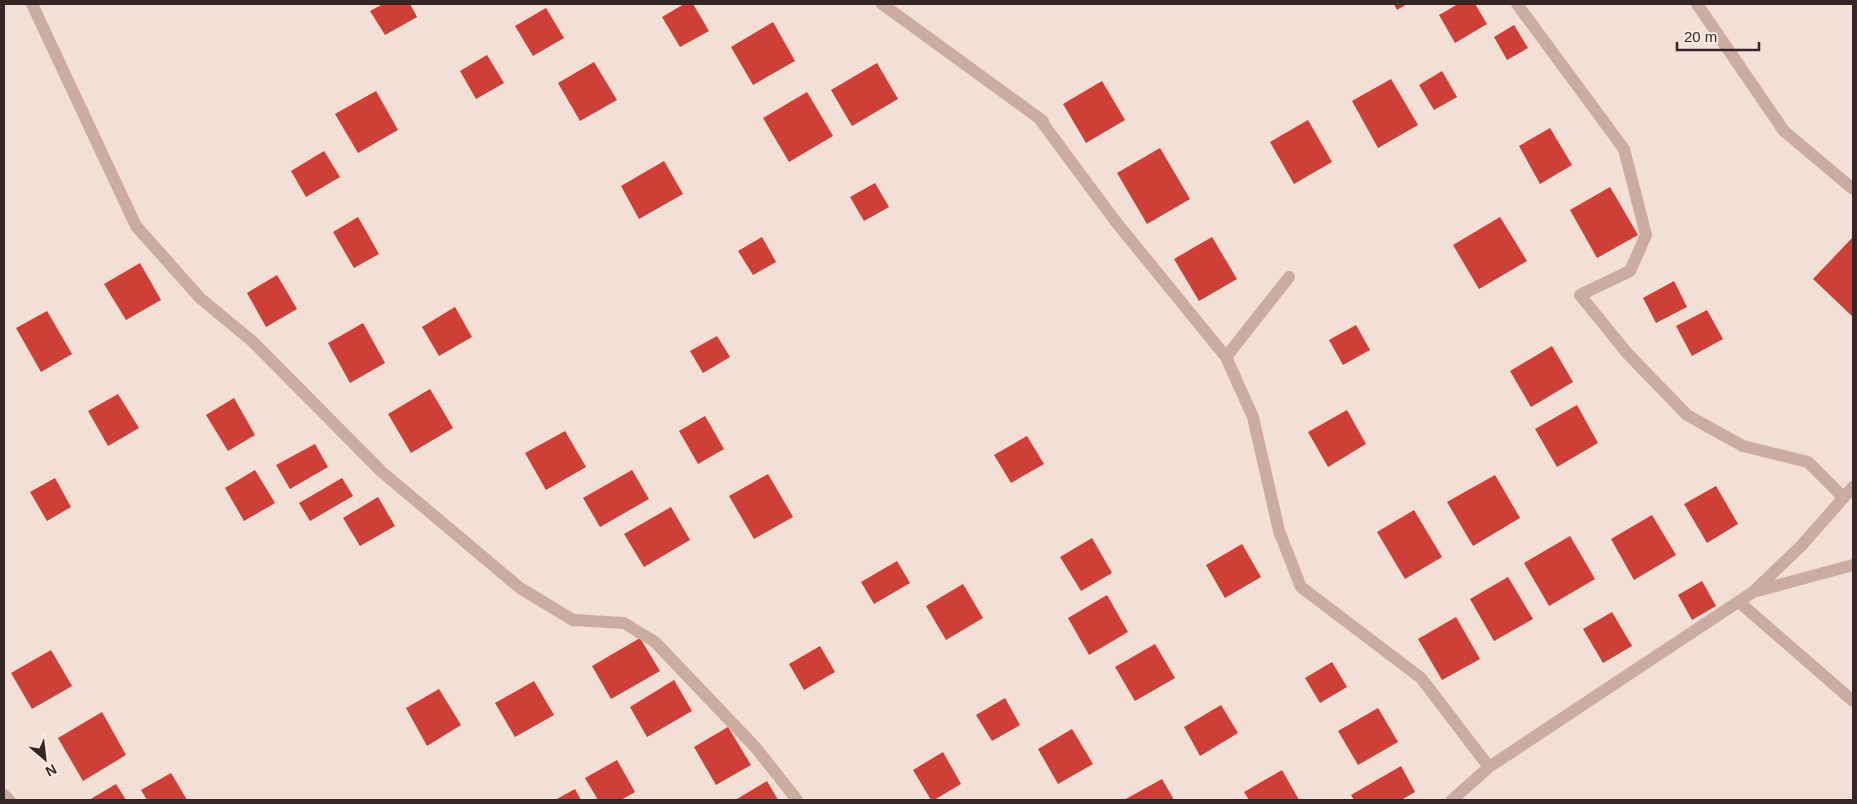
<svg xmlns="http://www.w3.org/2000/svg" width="1857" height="804" font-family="Helvetica,sans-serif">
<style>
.building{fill:#ce3f38}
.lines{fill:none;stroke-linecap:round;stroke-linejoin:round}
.minor{stroke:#cbaca1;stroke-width:12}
</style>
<rect width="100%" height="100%" fill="#f2dfd6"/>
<path class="building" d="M 383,4 L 410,4 L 417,17 L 385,35 L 370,11 Z
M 684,4 L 693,4 L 709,31 L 680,47 L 662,17 Z
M 1394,4 L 1407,4 L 1397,10 Z
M 1458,4 L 1475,4 L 1487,24 L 1455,43 L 1439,15 Z
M 546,8 L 564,38 L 533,56 L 515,26 Z
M 773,22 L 795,61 L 753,85 L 731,47 Z
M 1514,25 L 1528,48 L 1507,60 L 1494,37 Z
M 487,55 L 504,83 L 476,99 L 460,71 Z
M 594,62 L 617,100 L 580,121 L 558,83 Z
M 877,63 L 898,99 L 852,126 L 831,90 Z
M 1442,71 L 1457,97 L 1434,110 L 1419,85 Z
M 1391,79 L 1418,125 L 1378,148 L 1352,101 Z
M 1102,81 L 1125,120 L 1086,143 L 1063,104 Z
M 376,91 L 398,130 L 358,153 L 335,114 Z
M 807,92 L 833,136 L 789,162 L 763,118 Z
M 1308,120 L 1332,162 L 1294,184 L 1270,142 Z
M 1550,128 L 1572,165 L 1540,184 L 1519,146 Z
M 1160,148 L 1190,199 L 1147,224 L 1117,173 Z
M 324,151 L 340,177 L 306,197 L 291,171 Z
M 664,161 L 683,194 L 639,219 L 621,186 Z
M 875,183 L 889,207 L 864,221 L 850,197 Z
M 1610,187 L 1638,235 L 1597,258 L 1570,210 Z
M 358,217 L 379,254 L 354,268 L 333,232 Z
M 1500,217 L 1527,261 L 1479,289 L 1453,245 Z
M 762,237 L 776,262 L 753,275 L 738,251 Z
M 1212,237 L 1237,279 L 1199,301 L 1174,259 Z
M 1853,237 L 1853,317 L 1813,279 Z
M 140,263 L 161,300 L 126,320 L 104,284 Z
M 277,275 L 297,309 L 266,327 L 247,293 Z
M 1674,281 L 1687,307 L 1656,323 L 1643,298 Z
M 455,307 L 472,337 L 439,356 L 422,327 Z
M 1707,310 L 1723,339 L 1692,356 L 1676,326 Z
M 47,311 L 72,354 L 41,372 L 16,328 Z
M 363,323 L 385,363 L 350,383 L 328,343 Z
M 1356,325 L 1370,350 L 1343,365 L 1329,340 Z
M 717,336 L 730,357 L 703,373 L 690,351 Z
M 1552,346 L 1573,382 L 1531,407 L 1510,371 Z
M 430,389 L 453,428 L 411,453 L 388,414 Z
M 118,394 L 139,428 L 108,446 L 88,411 Z
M 234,398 L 255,435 L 228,451 L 206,415 Z
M 1577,405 L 1598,443 L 1557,467 L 1535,429 Z
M 1347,410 L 1366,444 L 1328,467 L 1308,432 Z
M 705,416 L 724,449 L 698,464 L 679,431 Z
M 565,431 L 586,467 L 546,490 L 525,453 Z
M 1027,436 L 1044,464 L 1011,483 L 994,455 Z
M 315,444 L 328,467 L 290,489 L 276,465 Z
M 255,470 L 275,503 L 244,521 L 225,488 Z
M 632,470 L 649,499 L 600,527 L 583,498 Z
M 768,474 L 793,517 L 754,539 L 729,496 Z
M 1495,475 L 1520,518 L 1473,546 L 1447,502 Z
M 55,478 L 71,507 L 47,521 L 30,492 Z
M 342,478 L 353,496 L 310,521 L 299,503 Z
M 1716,486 L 1738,524 L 1707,543 L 1684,504 Z
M 378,497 L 395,526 L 360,546 L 343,518 Z
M 671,507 L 690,540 L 644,567 L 624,534 Z
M 1414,510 L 1442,557 L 1405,579 L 1377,532 Z
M 1652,515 L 1676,555 L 1634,580 L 1611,539 Z
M 1570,536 L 1595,579 L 1549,606 L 1524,563 Z
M 1092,538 L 1112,573 L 1081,591 L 1060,557 Z
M 1242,544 L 1261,577 L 1225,598 L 1206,565 Z
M 897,561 L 910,583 L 874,604 L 861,582 Z
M 1508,577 L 1533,619 L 1494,641 L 1470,599 Z
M 1702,581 L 1716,606 L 1692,620 L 1678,595 Z
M 963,584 L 983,618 L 946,640 L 926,606 Z
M 1107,595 L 1128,632 L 1089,655 L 1068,618 Z
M 1612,612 L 1632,646 L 1603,663 L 1583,629 Z
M 1456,617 L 1480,659 L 1442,680 L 1418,639 Z
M 640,638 L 660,671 L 611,699 L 592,666 Z
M 1155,644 L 1175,678 L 1135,701 L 1115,667 Z
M 820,646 L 835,672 L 804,690 L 789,664 Z
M 51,650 L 72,686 L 32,709 L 11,673 Z
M 1332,662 L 1347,687 L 1320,703 L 1305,678 Z
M 674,680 L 692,711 L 647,737 L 630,707 Z
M 534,681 L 554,715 L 515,737 L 495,703 Z
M 439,689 L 461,725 L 427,746 L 406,708 Z
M 1005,698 L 1020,725 L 992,741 L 976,715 Z
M 1221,705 L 1238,733 L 1200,756 L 1184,727 Z
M 1378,708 L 1398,742 L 1358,765 L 1338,731 Z
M 102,712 L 126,755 L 83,781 L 58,738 Z
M 728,727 L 751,765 L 716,785 L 694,747 Z
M 1072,729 L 1093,764 L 1058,784 L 1038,749 Z
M 943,752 L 961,784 L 934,800 L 931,800 L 913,770 Z
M 617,760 L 635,792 L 621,800 L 598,800 L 585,778 Z
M 1401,766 L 1415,792 L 1401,800 L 1354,800 L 1351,795 Z
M 1282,770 L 1299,800 L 1249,800 L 1244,792 Z
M 171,773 L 187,800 L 147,800 L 141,790 Z
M 1162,779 L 1174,800 L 1124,800 Z
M 767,781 L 778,800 L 738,800 L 737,799 Z
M 116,784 L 126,800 L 89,800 Z
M 575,789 L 581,800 L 555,800 Z"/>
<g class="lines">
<path class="minor" d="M 32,4 L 136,226 L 200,298 L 252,341 L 382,472 L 520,588 L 573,620 L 624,623 L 655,642 L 756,748 L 797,800
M 882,4 L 1043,121 L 1041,121 L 1116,222 L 1226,357 L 1253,417 L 1279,531 L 1301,587 L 1421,678 L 1489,767
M 1517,4 L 1624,149 L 1646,235 L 1630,271 L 1580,295 L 1627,353 L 1687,415 L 1743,446 L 1808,462 L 1843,497
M 1697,4 L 1784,131 L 1853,189
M 1226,357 L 1289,277
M 1755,590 L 1801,546 L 1853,487
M 1739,602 L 1853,701
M 4,795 L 9,800
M 1452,800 L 1489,767 L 1753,592 L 1853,565"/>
</g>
<rect width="1857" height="804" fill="none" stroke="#342625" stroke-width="10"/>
<g transform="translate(45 759) rotate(152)" stroke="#faeae2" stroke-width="4" paint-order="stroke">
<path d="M0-4L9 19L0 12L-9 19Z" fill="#342625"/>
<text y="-8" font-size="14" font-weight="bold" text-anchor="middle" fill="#342625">N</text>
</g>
<path d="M1677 42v8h82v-8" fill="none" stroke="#342625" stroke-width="2.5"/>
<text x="1684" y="42" font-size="15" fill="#342625" stroke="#faeae2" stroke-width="4" paint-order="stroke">20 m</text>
</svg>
